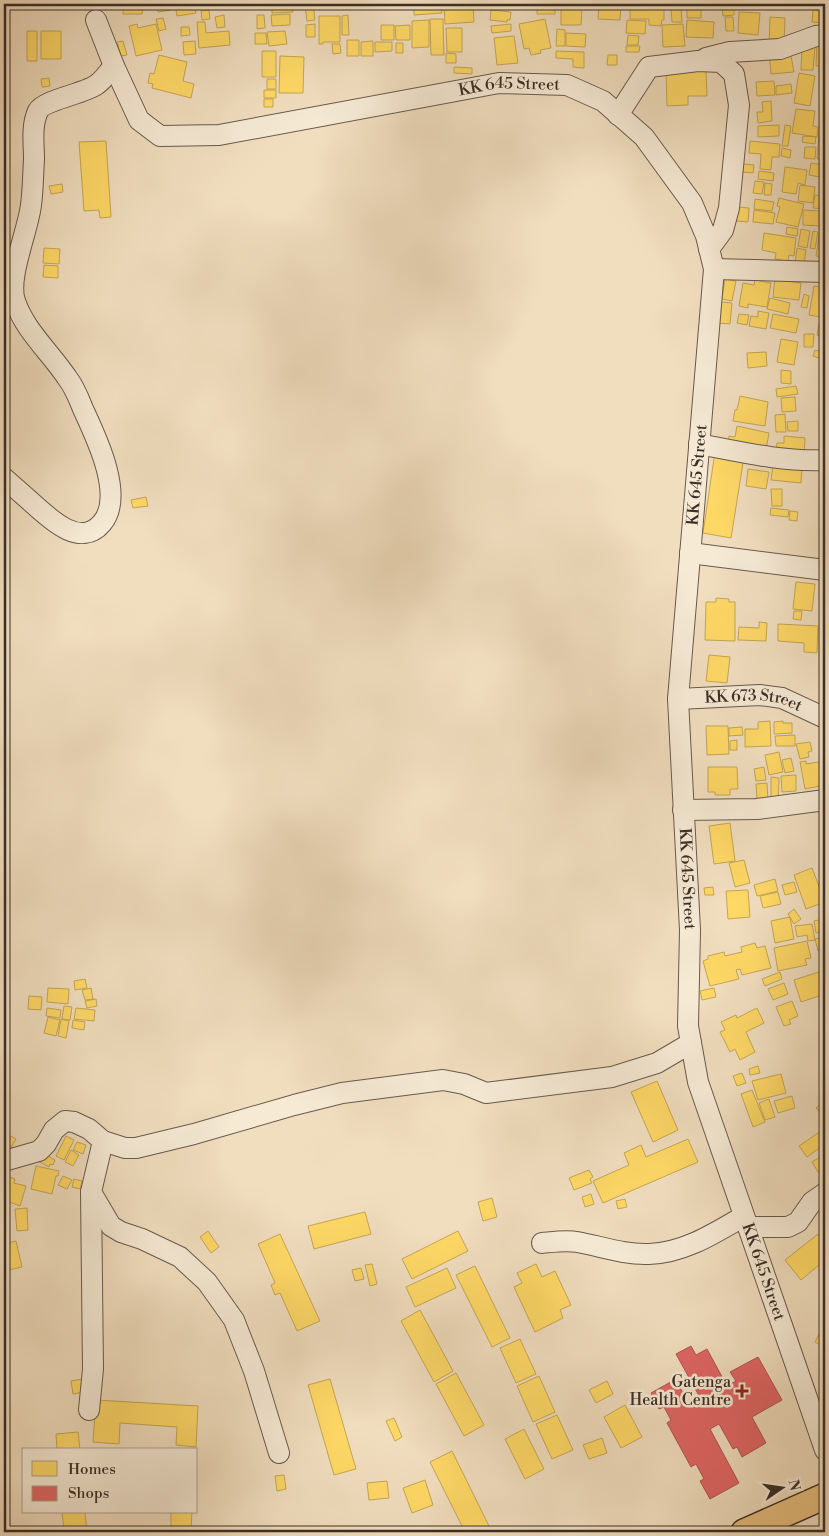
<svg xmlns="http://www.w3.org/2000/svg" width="829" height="1536" font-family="'Libre Bodoni',serif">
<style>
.homes{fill:#ffd966;stroke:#c4a653}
.shops{fill:#e06666;stroke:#ae5553}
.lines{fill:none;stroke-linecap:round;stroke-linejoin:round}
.minor-casing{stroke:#685a4d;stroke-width:22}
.major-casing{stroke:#3a2e27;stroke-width:28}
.minor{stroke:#f6ead5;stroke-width:20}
.major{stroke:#e8bf80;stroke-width:25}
.poi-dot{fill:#8f2418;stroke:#f6ead5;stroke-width:2}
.labels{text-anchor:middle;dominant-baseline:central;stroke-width:5;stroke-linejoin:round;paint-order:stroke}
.street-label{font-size:16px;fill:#3a2e27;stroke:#f6ead5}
.poi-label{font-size:16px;fill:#3a2e27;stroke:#f6ead5;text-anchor:end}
</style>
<rect width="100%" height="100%" fill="#f1debf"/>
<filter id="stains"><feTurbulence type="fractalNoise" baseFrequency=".004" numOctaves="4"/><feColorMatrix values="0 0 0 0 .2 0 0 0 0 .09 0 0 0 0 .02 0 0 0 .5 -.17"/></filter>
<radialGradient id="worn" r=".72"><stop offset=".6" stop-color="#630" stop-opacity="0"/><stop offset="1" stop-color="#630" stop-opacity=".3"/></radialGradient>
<path class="homes" d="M 123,4 L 143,4 L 142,14 L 123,14 Z
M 156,4 L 170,4 L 171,10 L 158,12 Z
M 175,4 L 194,4 L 196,13 L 177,16 Z
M 200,4 L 224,4 L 224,6 L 201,9 Z
M 235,4 L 263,4 L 263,6 L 257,6 L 257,9 L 242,9 L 242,6 L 235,6 Z
M 272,4 L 292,4 L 293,12 L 272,13 Z
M 313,4 L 315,20 L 307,21 L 305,5 Z
M 414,4 L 441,4 L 442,13 L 414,15 Z
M 444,4 L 473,4 L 474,22 L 445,24 Z
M 537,4 L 555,4 L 555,14 L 537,14 Z
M 599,4 L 621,4 L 620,20 L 598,19 Z
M 630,4 L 664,4 L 664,20 L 662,20 L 661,26 L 649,25 L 649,19 L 630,19 Z
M 734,4 L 734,15 L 723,16 L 722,5 Z
M 561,5 L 582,6 L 581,25 L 561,25 Z
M 671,8 L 681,8 L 682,22 L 672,22 Z
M 687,8 L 701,8 L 701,18 L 687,18 Z
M 209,10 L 210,19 L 202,20 L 201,11 Z
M 491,10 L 511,12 L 510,20 L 507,20 L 507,22 L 490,20 Z
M 813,10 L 825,11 L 825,23 L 812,22 Z
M 739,12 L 760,13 L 758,35 L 738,33 Z
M 290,14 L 290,25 L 272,26 L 271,15 Z
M 224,15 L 225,27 L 217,28 L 215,17 Z
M 257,15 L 264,15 L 265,28 L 257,29 Z
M 348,15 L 349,35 L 342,35 L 342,16 Z
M 319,16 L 340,16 L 340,42 L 323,42 L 323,44 L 319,44 Z
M 725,17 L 733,17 L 734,31 L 726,31 Z
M 770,17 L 785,18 L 784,45 L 769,45 Z
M 163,18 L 166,29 L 159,31 L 156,19 Z
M 430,19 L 443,19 L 444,55 L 431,55 Z
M 545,19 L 551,48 L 540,50 L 541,53 L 531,55 L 529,48 L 524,49 L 519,24 Z
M 429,20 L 429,47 L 412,48 L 412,21 Z
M 627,20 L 646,21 L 645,34 L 626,33 Z
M 687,20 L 714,22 L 713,38 L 686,37 Z
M 197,22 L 205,22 L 206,33 L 229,31 L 230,45 L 199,48 Z
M 137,24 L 138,28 L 156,24 L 162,50 L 136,56 L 129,26 Z
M 315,24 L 315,37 L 306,37 L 306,25 Z
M 511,24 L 511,31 L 492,33 L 491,26 Z
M 683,24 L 685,46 L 663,47 L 662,25 Z
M 381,25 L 394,25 L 394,40 L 381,40 Z
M 410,25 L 410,40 L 396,40 L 395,26 Z
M 181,27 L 189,27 L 190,35 L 181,36 Z
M 446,28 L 462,28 L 462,52 L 447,52 Z
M 557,29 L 565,30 L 565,46 L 556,46 Z
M 27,31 L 37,31 L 37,61 L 27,61 Z
M 41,31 L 61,31 L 61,59 L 41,59 Z
M 285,31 L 287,44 L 269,46 L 267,32 Z
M 255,33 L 266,33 L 267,44 L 255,44 Z
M 566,33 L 586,34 L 585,47 L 566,46 Z
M 628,35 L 639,36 L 638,45 L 627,45 Z
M 514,36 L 518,63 L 497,65 L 494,38 Z
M 817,39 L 825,39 L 825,66 L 816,66 Z
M 347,40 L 359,40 L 359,56 L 347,56 Z
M 123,41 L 127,55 L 121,56 L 117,42 Z
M 195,41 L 196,54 L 184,55 L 183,42 Z
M 373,41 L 373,56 L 361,56 L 361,42 Z
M 375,42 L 392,42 L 392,51 L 375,52 Z
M 396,43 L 403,43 L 403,53 L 396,53 Z
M 332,44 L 340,44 L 341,53 L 333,54 Z
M 802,45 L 815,46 L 813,70 L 801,70 Z
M 626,46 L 640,46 L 639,52 L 626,52 Z
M 262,51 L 276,51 L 276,77 L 262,77 Z
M 556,51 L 584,52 L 584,68 L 573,67 L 573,59 L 556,58 Z
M 790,51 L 794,72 L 771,74 L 769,53 Z
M 446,53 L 456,54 L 456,63 L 446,63 Z
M 159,55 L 187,62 L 183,81 L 194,84 L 191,98 L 152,88 L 153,84 L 148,83 L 150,73 L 154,74 Z
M 608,55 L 617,55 L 617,65 L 607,65 Z
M 280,56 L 304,57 L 303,93 L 279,93 Z
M 454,67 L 472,68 L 472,74 L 454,73 Z
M 706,70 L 707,96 L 688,96 L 688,105 L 667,106 L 666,72 Z
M 799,73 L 815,76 L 810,106 L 794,103 Z
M 49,78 L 50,86 L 42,87 L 41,79 Z
M 267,79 L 276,79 L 276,89 L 267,89 Z
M 774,81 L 775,95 L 757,96 L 756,82 Z
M 791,84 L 792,93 L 776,95 L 776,86 Z
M 264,90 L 276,90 L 276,98 L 264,98 Z
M 264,99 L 273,99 L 273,107 L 264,107 Z
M 771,101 L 772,121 L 758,123 L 757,112 L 763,112 L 762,102 Z
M 821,107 L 825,108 L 825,159 L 817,159 Z
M 796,109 L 815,111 L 813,126 L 818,127 L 817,137 L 792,133 Z
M 779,125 L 779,136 L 758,137 L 758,126 Z
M 785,125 L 791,126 L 788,146 L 782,146 Z
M 803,136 L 816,137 L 815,144 L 802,142 Z
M 106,141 L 111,217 L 100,218 L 99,210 L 84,211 L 79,142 Z
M 750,141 L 780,144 L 779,157 L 772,157 L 771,170 L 760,169 L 761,154 L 749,153 Z
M 805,147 L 816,147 L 815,159 L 804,158 Z
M 782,148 L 791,150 L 790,158 L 781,156 Z
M 811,163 L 825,165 L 825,178 L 809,175 Z
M 743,164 L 754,165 L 753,173 L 742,172 Z
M 785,167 L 807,170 L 805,185 L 798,183 L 796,194 L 782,192 Z
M 759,171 L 774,173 L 773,181 L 758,179 Z
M 755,181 L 764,182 L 762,194 L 753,193 Z
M 765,183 L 772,184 L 771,195 L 764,195 Z
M 62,184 L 63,192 L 51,194 L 49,186 Z
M 800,185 L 815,187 L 813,203 L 798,201 Z
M 815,195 L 825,196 L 825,209 L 813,208 Z
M 779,198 L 804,204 L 798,227 L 776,222 L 780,207 L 777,206 Z
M 755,199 L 774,202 L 772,211 L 754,209 Z
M 738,207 L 749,208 L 748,222 L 736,221 Z
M 754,210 L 775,213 L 773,224 L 753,222 Z
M 803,210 L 822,211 L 820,226 L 803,225 Z
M 787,227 L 798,229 L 797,236 L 786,234 Z
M 801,229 L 810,231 L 807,248 L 798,246 Z
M 813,231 L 818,232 L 815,249 L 810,248 Z
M 764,233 L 796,238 L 794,256 L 789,255 L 788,261 L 775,259 L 776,253 L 762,250 Z
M 819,236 L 825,237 L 824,257 L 816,256 Z
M 44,248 L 60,249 L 59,264 L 43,263 Z
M 797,248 L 806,250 L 804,265 L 795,264 Z
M 44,265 L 58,266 L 58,278 L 43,277 Z
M 775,277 L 787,278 L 787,281 L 801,283 L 799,300 L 773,297 Z
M 725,279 L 736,281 L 732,301 L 722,299 Z
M 755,280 L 771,283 L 767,307 L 748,304 L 748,308 L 739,306 L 743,283 L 754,285 Z
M 814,286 L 825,288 L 825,318 L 809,315 Z
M 804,294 L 809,296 L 807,308 L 801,307 Z
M 770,298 L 790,303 L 788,314 L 767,309 Z
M 721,302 L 732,303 L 730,324 L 718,323 Z
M 758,311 L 769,313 L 766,329 L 749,326 L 751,316 L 758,317 Z
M 739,314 L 749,315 L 747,325 L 737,323 Z
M 773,314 L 799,319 L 796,333 L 770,328 Z
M 819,324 L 825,325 L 825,337 L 817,335 Z
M 804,334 L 814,334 L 813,347 L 804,347 Z
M 781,339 L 798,342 L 794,365 L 777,362 Z
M 815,350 L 825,353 L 825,360 L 813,356 Z
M 766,352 L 767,366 L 748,368 L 747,353 Z
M 781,370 L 791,371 L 791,384 L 781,383 Z
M 796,386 L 798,394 L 777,397 L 776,389 Z
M 740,396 L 768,402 L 765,426 L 733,421 L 735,410 L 737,410 Z
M 795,397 L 796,411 L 782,412 L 781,398 Z
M 785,414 L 786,432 L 776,432 L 775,415 Z
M 798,421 L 798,431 L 788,431 L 787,422 Z
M 737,426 L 769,433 L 765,455 L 727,447 L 729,436 L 735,437 Z
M 784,436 L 805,438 L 804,457 L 776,455 L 777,443 L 784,443 Z
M 715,452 L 744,457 L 731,538 L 703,533 Z
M 773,465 L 802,468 L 801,483 L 771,480 Z
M 748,469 L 769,472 L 766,489 L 746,486 Z
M 771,489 L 782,489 L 782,506 L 772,506 Z
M 146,497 L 148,506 L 133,508 L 131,500 Z
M 771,508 L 789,510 L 788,517 L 770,515 Z
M 790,511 L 798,512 L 797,521 L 789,520 Z
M 796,582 L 815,584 L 812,611 L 793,609 Z
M 716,598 L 729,599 L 729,602 L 735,602 L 735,641 L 705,640 L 706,602 L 716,602 Z
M 794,611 L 802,611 L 801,620 L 793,619 Z
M 759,622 L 767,623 L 766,641 L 738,640 L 739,627 L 759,628 Z
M 778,624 L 818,626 L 817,653 L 804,652 L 804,643 L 778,641 Z
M 709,655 L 730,657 L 727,683 L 706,681 Z
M 770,721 L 771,746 L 745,747 L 745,729 L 758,729 L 758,722 Z
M 783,721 L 783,723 L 792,723 L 792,733 L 774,734 L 774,722 Z
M 706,726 L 728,726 L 729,754 L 707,755 Z
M 742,727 L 743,735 L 729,736 L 729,728 Z
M 795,735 L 795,746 L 776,746 L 775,736 Z
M 737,740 L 737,750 L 730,750 L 730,741 Z
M 810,742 L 812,751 L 808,752 L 809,757 L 800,759 L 796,744 Z
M 779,752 L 783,772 L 769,775 L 765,755 Z
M 791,758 L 794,771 L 785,773 L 782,760 Z
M 806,761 L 806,764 L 825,761 L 825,785 L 805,789 L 800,762 Z
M 708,767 L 737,767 L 738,789 L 730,789 L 730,795 L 715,795 L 715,792 L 708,792 Z
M 764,767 L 766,780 L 756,781 L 754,769 Z
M 796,775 L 796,791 L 782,792 L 781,776 Z
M 771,777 L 779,778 L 778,802 L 771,802 Z
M 767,783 L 768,800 L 757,800 L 756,784 Z
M 730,823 L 735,861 L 714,864 L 709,826 Z
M 744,860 L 750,883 L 735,887 L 729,863 Z
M 812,868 L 825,902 L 806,909 L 794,875 Z
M 775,879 L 778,891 L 757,896 L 754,885 Z
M 794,882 L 797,892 L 785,895 L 782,885 Z
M 713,887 L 714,895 L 705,895 L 704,888 Z
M 748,890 L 750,917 L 728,919 L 726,891 Z
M 778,892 L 781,904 L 763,908 L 760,896 Z
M 794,909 L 801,919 L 794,924 L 788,914 Z
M 790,917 L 794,939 L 775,943 L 771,921 Z
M 824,919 L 825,931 L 816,933 L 814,921 Z
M 812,924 L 815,940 L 808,941 L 807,935 L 797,937 L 795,926 Z
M 825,937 L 825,949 L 818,951 L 815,939 Z
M 807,941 L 811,958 L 805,959 L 807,965 L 778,971 L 774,948 Z
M 755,943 L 757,948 L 765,946 L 771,968 L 742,975 L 740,969 L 736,970 L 739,979 L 710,986 L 703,961 L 708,959 L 708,956 L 724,952 L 725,956 L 742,952 L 741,947 Z
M 825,970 L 825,994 L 801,1002 L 794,980 Z
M 780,972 L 782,979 L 765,986 L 762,979 Z
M 85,979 L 87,988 L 75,990 L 74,981 Z
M 784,983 L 788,994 L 773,1000 L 768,989 Z
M 48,988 L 69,989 L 68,1004 L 47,1002 Z
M 91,988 L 93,999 L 85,1000 L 82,990 Z
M 714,988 L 716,997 L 702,1000 L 700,991 Z
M 29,996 L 42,997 L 41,1010 L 28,1009 Z
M 96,999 L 97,1006 L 87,1008 L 85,1001 Z
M 792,1001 L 798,1016 L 789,1020 L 791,1024 L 784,1026 L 776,1007 Z
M 64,1006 L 72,1007 L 70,1020 L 62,1019 Z
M 47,1008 L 61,1010 L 60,1018 L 46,1016 Z
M 76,1008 L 95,1010 L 94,1021 L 74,1019 Z
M 757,1008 L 764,1023 L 746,1032 L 755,1052 L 740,1060 L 735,1049 L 730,1052 L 720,1032 L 725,1030 L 721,1022 L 736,1015 L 737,1018 Z
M 48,1017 L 60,1020 L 56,1036 L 44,1033 Z
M 61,1019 L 69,1021 L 66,1038 L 58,1036 Z
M 73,1020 L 85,1022 L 84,1030 L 72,1028 Z
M 758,1066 L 760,1073 L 750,1075 L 749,1069 Z
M 742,1073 L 746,1083 L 737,1086 L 733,1076 Z
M 781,1074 L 786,1093 L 758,1100 L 752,1081 Z
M 657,1081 L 678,1130 L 653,1142 L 631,1092 Z
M 752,1090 L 765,1122 L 753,1127 L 741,1094 Z
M 792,1096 L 795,1108 L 778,1113 L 774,1101 Z
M 769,1099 L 775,1117 L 765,1120 L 759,1103 Z
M 824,1101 L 825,1103 L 825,1118 L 816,1108 Z
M 821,1131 L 825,1137 L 825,1144 L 807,1157 L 799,1146 Z
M 11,1136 L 16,1139 L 9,1151 L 4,1148 Z
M 66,1136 L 74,1140 L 64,1160 L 56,1156 Z
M 688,1139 L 698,1162 L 603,1203 L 593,1181 L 629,1165 L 624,1153 L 641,1145 L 646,1157 Z
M 77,1142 L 86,1145 L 83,1154 L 73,1150 Z
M 71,1150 L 79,1155 L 73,1166 L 65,1162 Z
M 43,1153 L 55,1160 L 53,1165 L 50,1164 L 49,1167 L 38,1161 Z
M 825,1154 L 825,1168 L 818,1172 L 812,1162 Z
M 36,1166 L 59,1171 L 58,1176 L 56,1176 L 52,1194 L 31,1189 Z
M 589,1170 L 593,1177 L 590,1179 L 592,1183 L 574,1190 L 569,1178 Z
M 4,1175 L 15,1179 L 14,1183 L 26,1186 L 20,1206 L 4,1200 Z
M 63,1176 L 72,1180 L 67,1189 L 58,1185 Z
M 74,1179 L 82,1181 L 80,1189 L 72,1187 Z
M 591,1194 L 594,1204 L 585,1207 L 582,1197 Z
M 492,1198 L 497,1217 L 483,1221 L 478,1202 Z
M 625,1199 L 627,1207 L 618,1209 L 616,1201 Z
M 27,1208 L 28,1230 L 17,1231 L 15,1209 Z
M 365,1212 L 371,1234 L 314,1249 L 308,1226 Z
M 4,1215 L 7,1215 L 9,1230 L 4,1231 Z
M 208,1231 L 219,1247 L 211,1253 L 200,1237 Z
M 458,1231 L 468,1251 L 412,1279 L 402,1259 Z
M 280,1234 L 320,1321 L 297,1331 L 280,1293 L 275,1295 L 271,1285 L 275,1283 L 258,1244 Z
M 818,1234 L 825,1244 L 825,1260 L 801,1280 L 785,1260 Z
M 16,1241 L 22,1267 L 4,1271 L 4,1244 Z
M 372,1264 L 377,1284 L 370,1286 L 365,1265 Z
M 536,1264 L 542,1277 L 555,1271 L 571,1305 L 560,1310 L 563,1318 L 535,1332 L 514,1287 L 522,1283 L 517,1273 Z
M 475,1266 L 510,1338 L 492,1347 L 456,1275 Z
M 361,1268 L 364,1279 L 355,1281 L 352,1270 Z
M 447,1268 L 456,1288 L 415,1307 L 406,1287 Z
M 420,1310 L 453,1371 L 434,1382 L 401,1321 Z
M 823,1327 L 825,1328 L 825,1348 L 815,1342 Z
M 520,1339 L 536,1374 L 516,1383 L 500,1348 Z
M 456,1373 L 484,1425 L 464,1436 L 436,1384 Z
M 539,1376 L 555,1412 L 533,1422 L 517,1386 Z
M 83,1379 L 84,1392 L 73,1394 L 71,1381 Z
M 330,1379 L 356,1469 L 334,1475 L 308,1385 Z
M 607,1381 L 613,1394 L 596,1403 L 589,1390 Z
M 96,1400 L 198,1406 L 196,1447 L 176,1445 L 177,1427 L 120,1423 L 119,1444 L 93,1442 Z
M 625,1405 L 642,1437 L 621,1448 L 604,1417 Z
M 557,1415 L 573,1450 L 552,1459 L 536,1424 Z
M 394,1418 L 402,1437 L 395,1441 L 386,1421 Z
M 524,1429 L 544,1469 L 525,1479 L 505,1439 Z
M 78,1432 L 80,1450 L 57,1450 L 56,1434 Z
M 602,1438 L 607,1453 L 589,1459 L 583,1445 Z
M 452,1451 L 492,1532 L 465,1532 L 430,1462 Z
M 284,1475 L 286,1489 L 277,1491 L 275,1476 Z
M 425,1480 L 433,1505 L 412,1513 L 403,1488 Z
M 387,1481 L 389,1498 L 369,1500 L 367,1483 Z
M 62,1512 L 85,1512 L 87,1532 L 64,1532 Z
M 171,1512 L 192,1512 L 191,1528 L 171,1526 Z
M 169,1528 L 190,1530 L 190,1532 L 169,1532 Z"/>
<path class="shops" d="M 691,1346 L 696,1355 L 707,1349 L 727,1386 L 736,1381 L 730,1372 L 758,1357 L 782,1400 L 752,1417 L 766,1443 L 742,1457 L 737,1447 L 733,1449 L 719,1424 L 710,1429 L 739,1483 L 710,1499 L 700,1481 L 704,1479 L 696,1464 L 691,1467 L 667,1423 L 671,1420 L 664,1407 L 659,1409 L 651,1393 L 676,1379 L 689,1406 L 697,1402 L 699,1406 L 703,1403 L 676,1354 Z"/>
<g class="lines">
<g class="minor-casing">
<g id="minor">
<path id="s1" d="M 96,20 L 114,66 L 139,120 L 160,136 L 219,135 L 499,83 L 567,85 L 603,101 L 644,137 L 692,203 L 706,236 L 714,269 L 678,699 L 690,930 L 688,1026 L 698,1082 L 825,1450"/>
<path d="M 706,58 L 730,52 L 780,49 L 816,36 L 825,35"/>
<path d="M 618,115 L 649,67 L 698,61 L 721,62 L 734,74 L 739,105 L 729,208 L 723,230 L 709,249"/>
<path d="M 714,269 L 825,272"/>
<path d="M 699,444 C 741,452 783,462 825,460"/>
<path d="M 4,478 C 12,485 21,493 29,500 C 47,516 79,550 102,523 C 125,496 96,437 83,409 C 79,399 75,388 68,379 C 51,353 25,331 15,301 C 7,278 28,231 31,205 C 33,190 33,175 34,159 C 34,144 31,126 38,111 C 44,100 83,94 96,85 C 103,81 108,72 114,66"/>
<path d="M 690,553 L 825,570"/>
<path id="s2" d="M 678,699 L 760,695 L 782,698 L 825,718"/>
<path d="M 683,810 L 757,809 L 825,800"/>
<path d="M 4,1161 L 39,1151 L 46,1144 L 54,1130 L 65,1121 L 74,1122 L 89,1129 L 103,1141 L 125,1148 L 136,1148 L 194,1134 L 294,1105 L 342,1093 L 443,1080 L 464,1084 L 486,1093 L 612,1077 L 657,1063 L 691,1043"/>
<path d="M 91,1192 L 111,1226 L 121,1232 L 142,1239 L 180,1257 L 207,1282 L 234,1320 L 254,1371 L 279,1453"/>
<path d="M 748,1227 L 788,1227 L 798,1222 L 812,1202 L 825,1193"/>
<path d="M 542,1243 C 553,1242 566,1240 577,1242 C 600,1246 624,1255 649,1254 C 684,1253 715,1233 744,1216"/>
<path d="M 89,1410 L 93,1369 L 91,1192 L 103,1141"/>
</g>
</g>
<g class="major-casing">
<path id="major" d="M 744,1532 L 825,1496"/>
</g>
<use href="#minor" class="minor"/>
<use href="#major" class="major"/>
</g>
<path class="poi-dot" d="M739.5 1383.5h5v5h5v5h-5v5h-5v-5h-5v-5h5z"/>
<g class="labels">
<g class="street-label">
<text stroke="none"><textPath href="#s1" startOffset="489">KK 645 Street</textPath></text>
<text transform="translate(697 475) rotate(-85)">KK 645 Street</text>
<text stroke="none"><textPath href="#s2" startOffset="76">KK 673 Street</textPath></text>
<text stroke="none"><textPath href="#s1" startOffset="1404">KK 645 Street</textPath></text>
<text stroke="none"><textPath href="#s1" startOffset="1809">KK 645 Street</textPath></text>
</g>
<g class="poi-label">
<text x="731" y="1382">Gatenga<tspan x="731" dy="18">Health Centre</tspan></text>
</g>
</g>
<rect width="829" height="1536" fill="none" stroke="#f1debf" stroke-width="20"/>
<rect x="5" y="5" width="819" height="1526" fill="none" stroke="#3a2e27" stroke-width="2.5"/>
<rect x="10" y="10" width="809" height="1516" fill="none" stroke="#3a2e27"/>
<rect x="22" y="1448" width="175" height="65" fill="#f6ead5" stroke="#ab9f8f"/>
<rect x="32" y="1461" width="25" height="15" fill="#ffd966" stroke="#ab9f8f"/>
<text x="68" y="1474" font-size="15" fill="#3a2e27">Homes</text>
<rect x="32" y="1486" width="25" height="15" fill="#e06666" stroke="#ab9f8f"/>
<text x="68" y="1498" font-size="15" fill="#3a2e27">Shops</text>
<g transform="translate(782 1488) rotate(77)" stroke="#f6ead5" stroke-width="4" paint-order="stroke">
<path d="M0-4L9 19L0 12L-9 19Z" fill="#3a2e27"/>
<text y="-8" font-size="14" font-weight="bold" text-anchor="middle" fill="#3a2e27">N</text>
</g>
<rect width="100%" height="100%" filter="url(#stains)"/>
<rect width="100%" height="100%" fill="url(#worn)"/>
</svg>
